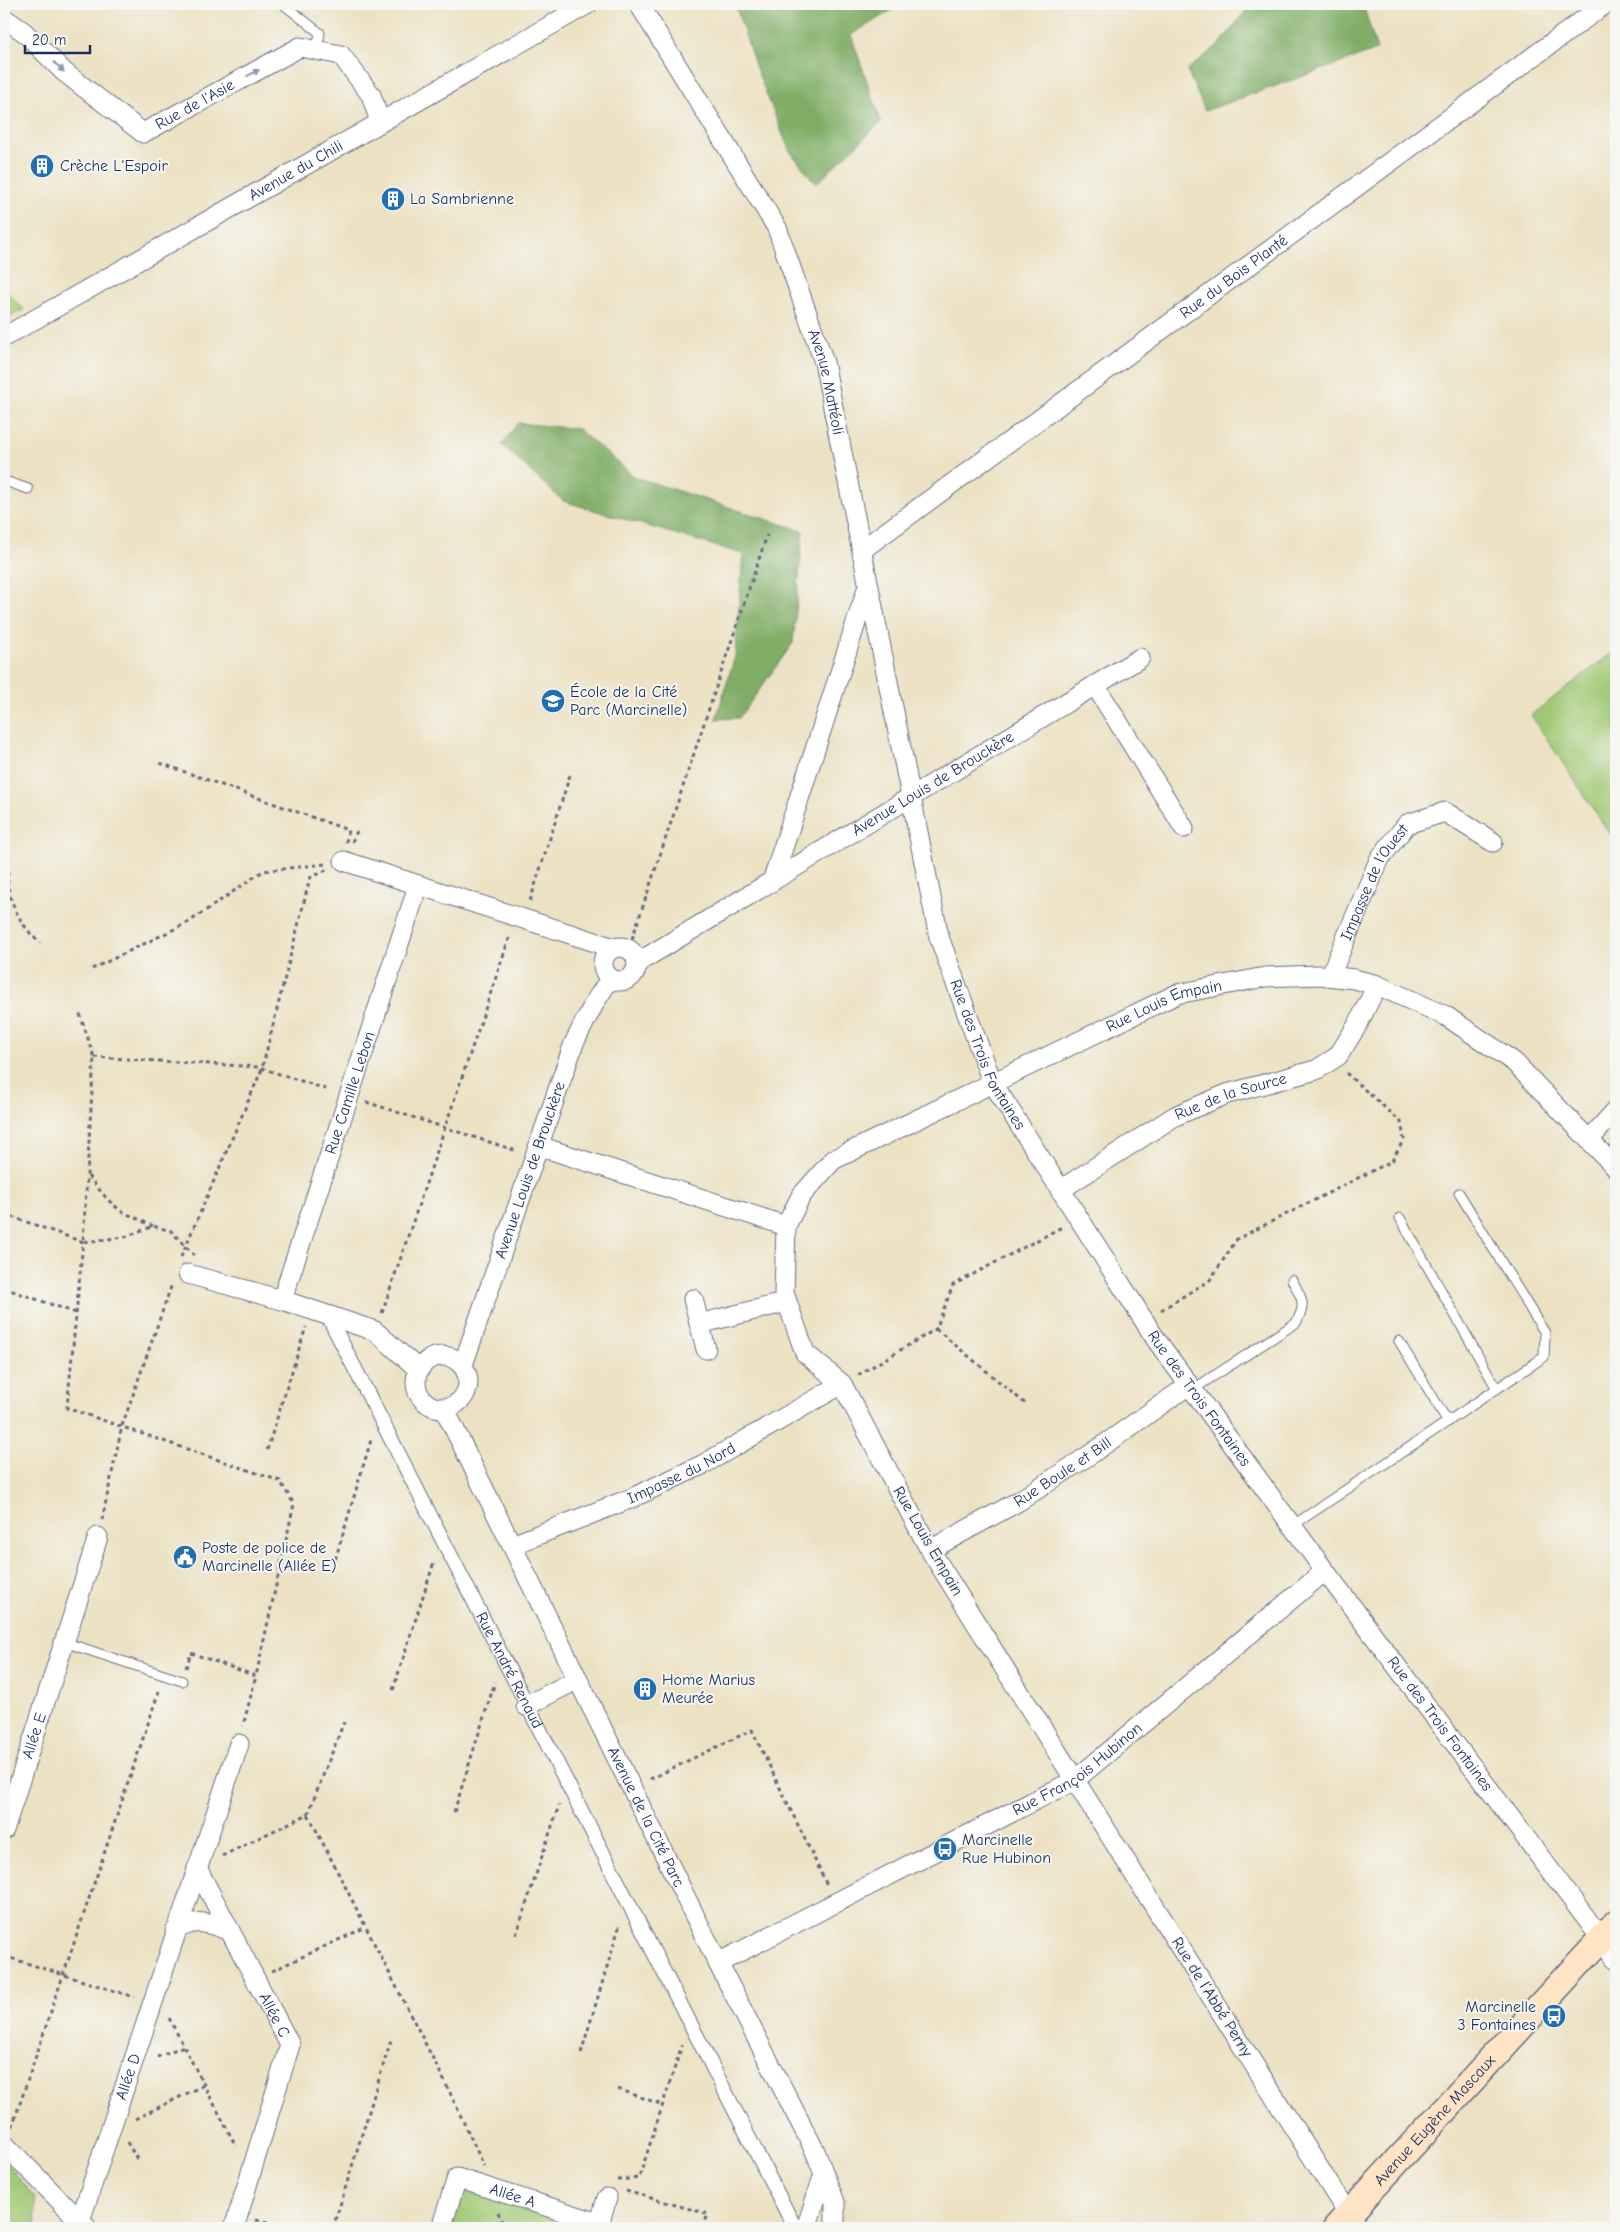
<svg xmlns="http://www.w3.org/2000/svg" width="1620" height="2232" font-family="'Comic Neue',sans-serif">
<style>
.green{fill:#a1c975;stroke:#5e7c6a}
.forest{fill:#80ad66;stroke:#4e6e62}
.lines{fill:none;stroke-linecap:round;stroke-linejoin:round}
.service-casing{stroke:#646d81;stroke-width:11}
.pedestrian-casing{stroke:#646d81;stroke-width:16}
.minor-casing{stroke:#646d81;stroke-width:21}
.secondary-casing{stroke:#646d81;stroke-width:29}
.path{stroke:#646d81;stroke-width:3;stroke-dasharray:4 4;stroke-linecap:butt}
.service{stroke:#fff;stroke-width:9}
.pedestrian{stroke:#fff;stroke-width:14}
.minor{stroke:#fff;stroke-width:19}
.secondary{stroke:#fee4c5;stroke-width:26}
.oneway{fill:#8d97ae}
.labels{text-anchor:middle;dominant-baseline:central;stroke-width:4;stroke-linejoin:round;paint-order:stroke}
.street-label{font-size:16px;fill:#1b2f5e;stroke:#f6f6f2}
.poi-label{font-size:16px;fill:#1b2f5e;stroke:#f6f6f2;text-anchor:start}
</style>
<rect width="100%" height="100%" fill="#f6f6f2"/>
<filter id="ink" filterUnits="userSpaceOnUse"><feTurbulence type="fractalNoise" baseFrequency=".02" numOctaves="2"/><feDisplacementMap in="SourceGraphic" scale="10" xChannelSelector="R" yChannelSelector="G"/><feConvolveMatrix kernelMatrix="1 2 1 2 8 2 1 2 1" color-interpolation-filters="sRGB"/></filter>
<filter id="wash" filterUnits="userSpaceOnUse"><feTurbulence type="fractalNoise" baseFrequency=".0096" numOctaves="4" result="noise"/><feDisplacementMap in="SourceGraphic" scale="20" xChannelSelector="R" yChannelSelector="G"/><feGaussianBlur stdDeviation="1.12" result="paint"/><feColorMatrix in="noise" values="0 0 0 0 0 0 0 0 0 0 0 0 0 0 0 0 0 1.4 0 .05"/><feComposite in="paint" operator="in"/></filter>
<g filter="url(#wash)">
<rect width="100%" height="100%" fill="#ece1c2"/>
<path class="green" d="M 4,289 L 24,309 L 4,320 Z
M 1616,650 L 1616,843 L 1531,715 Z
M 4,2160 L 35,2198 L 36,2228 L 4,2228 Z
M 479,2185 L 585,2228 L 448,2228 L 459,2192 Z"/>
<path class="forest" d="M 735,4 L 902,4 L 851,35 L 881,122 L 816,184 L 789,150 L 756,68 Z
M 1251,4 L 1363,4 L 1377,50 L 1205,111 L 1187,70 L 1220,44 Z
M 518,423 L 578,429 L 635,477 L 803,531 L 793,643 L 739,718 L 716,719 L 735,656 L 743,554 L 563,501 L 502,445 Z"/>
</g>
<g filter="url(#ink)">
<g class="lines">
<g class="service-casing">
<path id="service" d="M 283,4 L 320,33 L 317,50
M 4,485 L 5,481 L 28,489
M 1400,1218 L 1497,1389
M 1399,1341 L 1448,1422
M 1192,1390 L 1296,1323 C 1307,1304 1302,1298 1292,1280
M 1292,1526 L 1544,1357 L 1545,1333 L 1459,1193
M 64,1642 L 182,1681"/>
</g>
<g class="pedestrian-casing">
<g id="pedestrian">
<path id="s1" d="M 328,1316 L 795,2228"/>
</g>
</g>
<g class="minor-casing">
<g id="minor">
<path id="s2" d="M 639,4 L 777,228 L 824,362 L 939,937 L 992,1082 L 1157,1341 L 1325,1571 L 1616,1958"/>
<path id="s3" d="M 4,18 L 24,32 L 64,72 L 143,133 L 300,47 L 341,55 L 371,95 L 380,122"/>
<path id="s4" d="M 4,337 L 588,4"/>
<path id="s5" d="M 863,549 L 1605,4"/>
<path d="M 1095,685 L 1184,828"/>
<path d="M 344,861 L 614,948"/>
<path d="M 772,882 L 868,586"/>
<circle cx="620" cy="964" r="17"/>
<path id="s6" d="M 637,963 L 1140,658"/>
<path id="s7" d="M 1330,976 L 1380,858 L 1407,824 L 1445,812 L 1493,842"/>
<path d="M 1589,1140 L 1616,1110"/>
<path d="M 539,1146 L 786,1226"/>
<path id="s8" d="M 1060,1190 L 1175,1116 L 1227,1094 L 1316,1070 L 1338,1056 L 1358,1024 L 1377,985"/>
<path d="M 188,1274 L 282,1300 L 375,1331 L 419,1370"/>
<path d="M 693,1299 L 706,1349"/>
<path id="s9" d="M 282,1300 L 418,886"/>
<path d="M 699,1324 L 787,1302"/>
<circle cx="442" cy="1382" r="26"/>
<path id="s10" d="M 463,1365 L 574,1043 L 596,1000 L 610,979"/>
<path id="s11" d="M 444,1408 L 718,1963 L 815,2151 L 835,2202 L 835,2228"/>
<path id="s12" d="M 512,1545 L 632,1498 L 704,1464 L 842,1384"/>
<path id="s13" d="M 930,1550 L 1019,1501 L 1091,1454 L 1189,1385"/>
<path d="M 526,1706 L 578,1679"/>
<path id="s14" d="M 4,1830 L 98,1537"/>
<path id="s15" d="M 197,1868 L 290,2045 L 234,2228"/>
<path d="M 175,1931 C 194,1917 209,1923 230,1931"/>
<path id="s16" d="M 718,1963 L 1075,1780 L 1325,1571"/>
<path d="M 4,2144 L 87,2228"/>
<path id="s17" d="M 1348,2214 L 930,1550 L 842,1384 L 805,1353 L 784,1293 L 786,1226 L 801,1196 L 833,1160 L 1177,994 L 1265,977 L 1319,975 L 1354,979 L 1377,985 L 1446,1016 L 1514,1062 L 1616,1168"/>
<path id="s18" d="M 80,2221 L 239,1744"/>
<path id="s19" d="M 441,2228 L 457,2178 L 599,2223"/>
<path d="M 598,2228 L 607,2198"/>
<path d="M 806,2228 L 824,2174"/>
</g>
</g>
<g class="secondary-casing">
<g id="secondary">
<path id="s20" d="M 1336,2228 L 1616,1923"/>
</g>
</g>
<path class="path" d="M 160,763 L 348,830 L 346,843
M 352,842 L 357,831
M 8,872 C 5,898 21,926 40,943
M 530,901 L 570,775
M 632,939 L 767,535
M 92,969 L 189,922 L 263,871 L 325,864
M 80,1014 L 94,1057 L 83,1242 L 125,1237 L 153,1226 L 171,1231 L 194,1255
M 94,1057 L 258,1067 L 329,1090
M 366,1102 L 517,1151
M 88,1176 L 108,1200 L 121,1211 L 153,1226
M 4,1214 L 83,1242 L 67,1408 L 280,1481 L 294,1504 L 256,1676
M 181,1257 L 262,1069 L 310,878 L 328,869
M 4,1288 L 76,1313
M 1161,1310 L 1210,1280 L 1237,1239 L 1392,1161 L 1404,1139 L 1401,1122 L 1346,1073
M 382,1313 L 510,936
M 936,1329 L 1027,1405
M 858,1375 L 936,1329 L 953,1285 L 1062,1227
M 267,1450 L 306,1327
M 102,1520 L 122,1426 L 172,1284
M 333,1567 L 371,1440
M 186,1668 L 191,1653 L 256,1676 L 243,1726
M 393,1690 L 434,1562
M 650,1779 L 752,1730 L 827,1885
M 454,1812 L 495,1682
M 308,1814 L 344,1722
M 222,1856 L 308,1814 L 445,2082 L 484,2166
M 516,1935 L 559,1805
M 4,1956 L 134,1997
M 272,1971 L 366,1927
M 169,2018 L 236,2146
M 581,2053 L 620,1924
M 157,2057 L 184,2046
M 618,2089 L 663,2105
M 135,2119 L 204,2085
M 12,2127 L 160,1688
M 127,2142 L 138,2161
M 617,2180 L 639,2178 L 682,2045
M 626,2191 L 708,2214 L 703,2228
M 498,2212 L 505,2228
M 256,2220 L 289,2228
M 334,2224 L 347,2228
M 333,2228 L 392,2037"/>
<use href="#service" class="service"/>
<use href="#pedestrian" class="pedestrian"/>
<use href="#minor" class="minor"/>
<use href="#secondary" class="secondary"/>
</g>
<defs><path id="oneway-solid" d="M-6-.8H1V-3.2L6.5 0L1 3.2V.8H-6Z" transform="scale(1.25)"/></defs>
<g class="oneway">
<use href="#oneway-solid" transform="translate(59 67) rotate(45)"/>
<use href="#oneway-solid" transform="translate(253 73) rotate(-29)"/>
</g>
</g>
<defs>
<g id="building-disc" transform="scale(1.25)"><circle r="9.5" fill="#1f6fb2" stroke="#f6f6f2"/><path d="M-4-6H4V6H1V3H-1V6H-4ZM-2.5-4.3h1.7v1.8h-1.7ZM.8-4.3h1.7v1.8H.8ZM-2.5-1h1.7V.8h-1.7ZM.8-1h1.7V.8H.8Z" fill="#fff"/></g>
<g id="school-disc" transform="scale(1.25)"><circle r="9.5" fill="#1f6fb2" stroke="#f6f6f2"/><path d="M0-5L7-2L0 1L-7-2ZM-4 1L0 2.5L4 1V4Q0 6-4 4Z" fill="#fff"/></g>
<g id="civic-disc" transform="scale(1.25)"><circle r="9.5" fill="#1f6fb2" stroke="#f6f6f2"/><path d="M-.6-6.5H3V-4.5H.6V-3L4-1V1h2V6H-6V1h2V-1L-.6-3ZM-1.2 2.5V6h2.4V2.5Z" fill="#fff"/></g>
<g id="bus-disc" transform="scale(1.25)"><circle r="9.5" fill="#1f6fb2" stroke="#f6f6f2"/><path d="M-5-6H5V4H4V6H2V4H-2V6H-4V4H-5ZM-3.5-4V0h7V-4ZM-3.5 1.2v1.5H-2V1.2ZM2 1.2v1.5H3.5V1.2Z" fill="#fff"/></g>
</defs>
<g fill-rule="evenodd">
<use href="#building-disc" x="42" y="166"/>
<use href="#building-disc" x="393" y="199"/>
<use href="#school-disc" x="553" y="701"/>
<use href="#civic-disc" x="185" y="1557"/>
<use href="#building-disc" x="645" y="1689"/>
<use href="#bus-disc" x="945" y="1849"/>
<use href="#bus-disc" x="1554" y="2016"/>
</g>
<g class="labels">
<g class="street-label">
<text stroke="none"><textPath href="#s3" startOffset="240">Rue de l'Asie</textPath></text>
<text stroke="none"><textPath href="#s4" startOffset="336">Avenue du Chili</textPath></text>
<text stroke="none"><textPath href="#s5" startOffset="460">Rue du Bois Planté</textPath></text>
<text stroke="none"><textPath href="#s2" startOffset="425">Avenue Mattéoli</textPath></text>
<text stroke="none"><textPath href="#s6" startOffset="346">Avenue Louis de Brouckère</textPath></text>
<text stroke="none"><textPath href="#s7" startOffset="104">Impasse de l'Ouest</textPath></text>
<text stroke="none"><textPath href="#s17" startOffset="1599">Rue Louis Empain</textPath></text>
<text stroke="none"><textPath href="#s2" startOffset="1119">Rue des Trois Fontaines</textPath></text>
<text stroke="none"><textPath href="#s9" startOffset="218">Rue Camille Lebon</textPath></text>
<text stroke="none"><textPath href="#s8" startOffset="196">Rue de la Source</textPath></text>
<text stroke="none"><textPath href="#s10" startOffset="206">Avenue Louis de Brouckère</textPath></text>
<text stroke="none"><textPath href="#s2" startOffset="1524">Rue des Trois Fontaines</textPath></text>
<text stroke="none"><textPath href="#s12" startOffset="184">Impasse du Nord</textPath></text>
<text stroke="none"><textPath href="#s13" startOffset="154">Rue Boule et Bill</textPath></text>
<text transform="translate(928 1541) rotate(60)">Rue Louis Empain</text>
<text stroke="none"><textPath href="#s1" startOffset="398">Rue André Renaud</textPath></text>
<text stroke="none"><textPath href="#s2" startOffset="1929">Rue des Trois Fontaines</textPath></text>
<text stroke="none"><textPath href="#s14" startOffset="99">Allée E</textPath></text>
<text stroke="none"><textPath href="#s16" startOffset="409">Rue François Hubinon</textPath></text>
<text stroke="none"><textPath href="#s11" startOffset="456">Avenue de la Cité Parc</textPath></text>
<text transform="translate(1212 1997) rotate(58)">Rue de l’Abbé Perny</text>
<text stroke="none"><textPath href="#s15" startOffset="166">Allée C</textPath></text>
<text stroke="none"><textPath href="#s18" startOffset="152">Allée D</textPath></text>
<text stroke="none"><textPath href="#s20" startOffset="146">Avenue Eugène Mascaux</textPath></text>
<text stroke="none"><textPath href="#s19" startOffset="111">Allée A</textPath></text>
</g>
<g class="poi-label">
<text x="60" y="166">Crèche L'Espoir</text>
<text x="410" y="199">La Sambrienne</text>
<text x="570" y="692">École de la Cité<tspan x="570" dy="18">Parc (Marcinelle)</tspan></text>
<text x="202" y="1548">Poste de police de<tspan x="202" dy="18">Marcinelle (Allée E)</tspan></text>
<text x="662" y="1680">Home Marius<tspan x="662" dy="18">Meurée</tspan></text>
<text x="962" y="1840">Marcinelle<tspan x="962" dy="18">Rue Hubinon</tspan></text>
<text x="1536" y="2007" text-anchor="end">Marcinelle<tspan x="1536" dy="18">3 Fontaines</tspan></text>
</g>
</g>
<rect width="1620" height="2232" fill="none" stroke="#f6f6f2" stroke-width="20"/>
<path d="M25 45v8h65v-8" fill="none" stroke="#1b2f5e" stroke-width="2.5"/>
<text x="32" y="45" font-size="15" fill="#1b2f5e" stroke="#f6f6f2" stroke-width="4" paint-order="stroke">20 m</text>
</svg>
